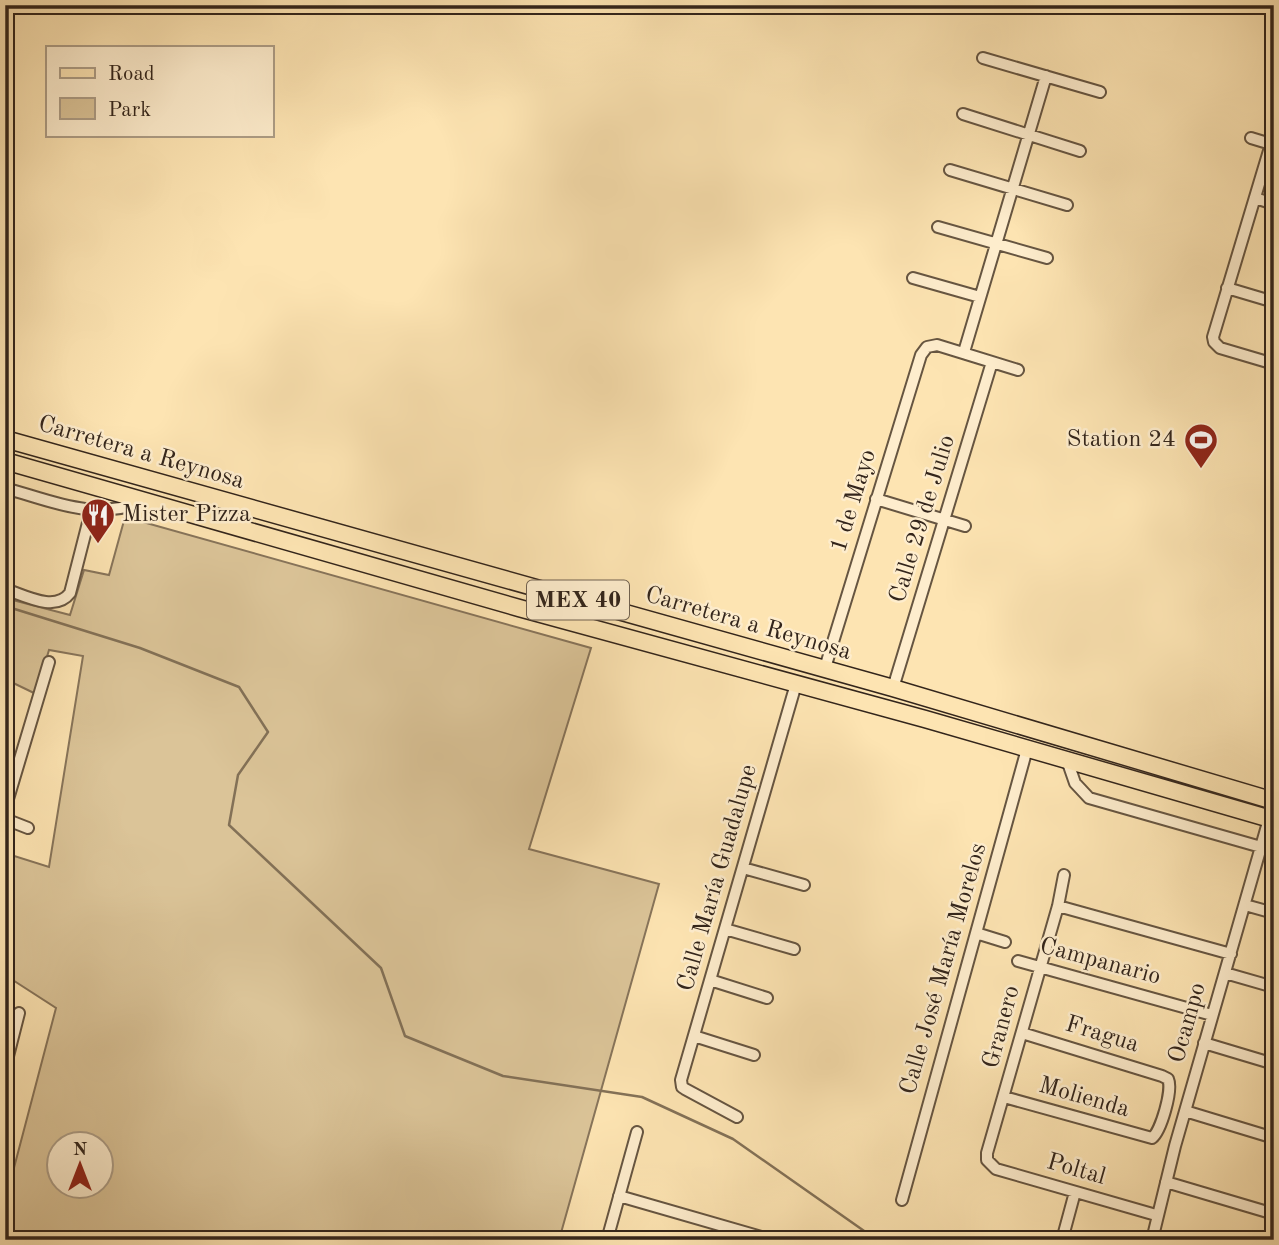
<svg xmlns="http://www.w3.org/2000/svg" width="1279" height="1245" font-family="'Old Standard TT',serif">
<style>
.green{fill:#dbc498;stroke:#87745a;stroke-width:2;fill-rule:evenodd}
.lines{fill:none;stroke-linecap:round;stroke-linejoin:round}
.stream{stroke:#837157;stroke-width:2.5}
.minor-casing{stroke:#665541;stroke-width:14}
.primary-casing{stroke:#33251b;stroke-width:19}
.minor{stroke:#feedcd;stroke-width:10}
.primary{stroke:#fde4b2;stroke-width:16}
.labels{text-anchor:middle;dominant-baseline:central;stroke-width:5;stroke-linejoin:round;paint-order:stroke}
.shield{fill:#feedcd;stroke:#706150;stroke-width:2}
.shield-label{font-size:23px;font-weight:bold;fill:#33251b}
.poi-label{font-size:24px;fill:#33251b;stroke:#feedcd;text-anchor:end}
.street-label{font-size:24px;fill:#33251b;stroke:#feedcd}
</style>
<rect width="100%" height="100%" fill="#fde4b2"/>
<filter id="stains"><feTurbulence type="fractalNoise" baseFrequency=".00286" numOctaves="4"/><feColorMatrix values="0 0 0 0 .2 0 0 0 0 .09 0 0 0 0 .02 0 0 0 .5 -.17"/></filter>
<radialGradient id="worn" r=".72"><stop offset=".6" stop-color="#630" stop-opacity="0"/><stop offset="1" stop-color="#630" stop-opacity=".3"/></radialGradient>
<path class="green" d="M 125,517 L 591,648 L 529,849 L 659,884 L 559,1240 L 5,1240 L 5,1202 L 56,1008 L 5,975 L 5,862 L 8,854 L 49,867 L 83,656 L 49,650 L 36,694 L 5,679 L 5,598 L 70,615 L 84,570 L 109,575 ZM 60,1144 L 102,1144 L 102,1186 L 60,1186 Z"/>
<g class="lines">
<path class="stream" d="M 5,606 L 140,648 L 239,687 L 268,732 L 238,775 L 229,825 L 381,968 L 405,1036 L 503,1076 L 642,1097 L 733,1139 L 877,1240"/>
<g class="minor-casing">
<path id="minor" d="M 983,58 L 1100,92
M 963,114 L 1080,151
M 1251,138 L 1274,145
M 1271,144 L 1213,337 L 1214,342 L 1220,348 L 1274,364
M 950,170 L 1067,205
M 1255,198 L 1274,204
M 938,227 L 1047,258
M 913,278 L 980,297
M 1227,288 L 1274,302
M 964,352 L 1046,76
M 5,488 C 58,503 90,520 145,502
M 876,499 L 965,526
M 5,589 C 24,595 55,613 70,593 L 91,511
M 825,668 L 921,355 L 927,347 L 937,345 L 1018,370
M 893,688 L 992,362
M 1067,760 L 1075,783 L 1089,798 L 1261,847
M 5,809 L 49,662
M 5,819 L 28,828
M 743,868 L 804,885
M 1064,875 L 1058,906 L 987,1153 L 987,1160 L 996,1169 L 1156,1215
M 1245,905 L 1274,913
M 1058,906 L 1231,954
M 725,929 L 794,949
M 976,933 L 1005,942
M 1018,961 L 1212,1015
M 1225,973 L 1274,987
M 710,980 L 767,998
M 694,1036 L 754,1055
M 1204,1043 L 1274,1064
M 5,1068 L 19,1013
M 1004,1097 L 1152,1138 C 1161,1131 1173,1090 1168,1079 L 1162,1076 L 1022,1033
M 1185,1111 L 1274,1138
M 737,1117 L 685,1089 L 682,1087 L 681,1080 L 796,684
M 1166,1182 L 1274,1214
M 619,1196 L 772,1240
M 902,1200 L 1027,749
M 607,1240 L 637,1132
M 1062,1240 L 1075,1192
M 1152,1240 L 1175,1146 L 1269,819"/>
</g>
<g class="primary-casing">
<path id="primary" d="M 5,439 L 893,688 L 1274,801
M 5,461 L 519,608 L 925,719 L 1274,820"/>
</g>
<use href="#minor" class="minor"/>
<use href="#primary" class="primary"/>
</g>
<defs>
<g id="stadium-pin" transform="scale(1.75)"><path d="M0 17L-7.5 6A9.5 9.5 0 1 1 7.5 6Z" fill="#8f2418" stroke="#feedcd"/><path d="M0-5a6.5 5 0 1 0 0 10a6.5 5 0 1 0 0-10ZM-3.5-1.8h7v3.6h-7Z" fill="#fff"/></g>
<g id="restaurant-pin" transform="scale(1.75)"><path d="M0 17L-7.5 6A9.5 9.5 0 1 1 7.5 6Z" fill="#8f2418" stroke="#feedcd"/><path d="M-5-6h1v4h1v-4h1v4h1v-4h1v5L-1.5 .5V6h-2V.5L-5-1ZM5-6V6H3V1.5H1.5Q1.5-4 5-6Z" fill="#fff"/></g>
</defs>
<g fill-rule="evenodd">
<use href="#stadium-pin" x="1201" y="440"/>
<use href="#restaurant-pin" x="98" y="515"/>
</g>
<g class="labels">
<rect class="shield" x="527" y="580.5" width="102" height="39" rx="5"/>
<g class="shield-label">
<text x="578" y="600">MEX 40</text>
</g>
<g class="poi-label">
<text x="1176" y="440">Station 24</text>
<text x="122" y="515" text-anchor="start">Mister Pizza</text>
</g>
<g class="street-label">
<text transform="translate(141 453) rotate(16)">Carretera a Reynosa</text>
<text transform="translate(854 501) rotate(-73)">1 de Mayo</text>
<text transform="translate(923 519) rotate(-73)">Calle 29 de Julio</text>
<text transform="translate(748 624) rotate(16)">Carretera a Reynosa</text>
<text transform="translate(718 878) rotate(-74)">Calle María Guadalupe</text>
<text transform="translate(1100 962) rotate(15)">Campanario</text>
<text transform="translate(944 969) rotate(-74)">Calle José María Morelos</text>
<text transform="translate(1188 1023) rotate(-74)">Ocampo</text>
<text transform="translate(1002 1027) rotate(-75)">Granero</text>
<text transform="translate(1102 1035) rotate(17)">Fragua</text>
<text transform="translate(1084 1098) rotate(16)">Molienda</text>
<text transform="translate(1076 1170) rotate(16)">Poltal</text>
</g>
</g>
<rect width="1279" height="1245" fill="none" stroke="#fde4b2" stroke-width="28"/>
<rect x="7" y="7" width="1265" height="1231" fill="none" stroke="#33251b" stroke-width="3.5"/>
<rect x="14" y="14" width="1251" height="1217" fill="none" stroke="#33251b" stroke-width="2"/>
<rect x="46" y="46" width="228" height="91" fill="#feedcd" stroke="#ad9d86" stroke-width="2"/>
<rect x="60" y="68" width="35" height="10" fill="#fde4b2" stroke="#ad9d86" stroke-width="2"/>
<text x="108" y="80" font-size="21" fill="#33251b">Road</text>
<rect x="60" y="98" width="35" height="21" fill="#dbc498" stroke="#ad9d86" stroke-width="2"/>
<text x="108" y="116" font-size="21" fill="#33251b">Park</text>
<g transform="translate(80 1165)"><circle r="33" fill="#feedcd" stroke="#ad9d86" stroke-width="2"/>
<path d="M0-5L12 26L0 18L-12 26Z" fill="#8f2418"/>
<text y="-10" font-size="19" font-weight="bold" text-anchor="middle" fill="#33251b">N</text>
</g>
<rect width="100%" height="100%" filter="url(#stains)"/>
<rect width="100%" height="100%" fill="url(#worn)"/>
</svg>
